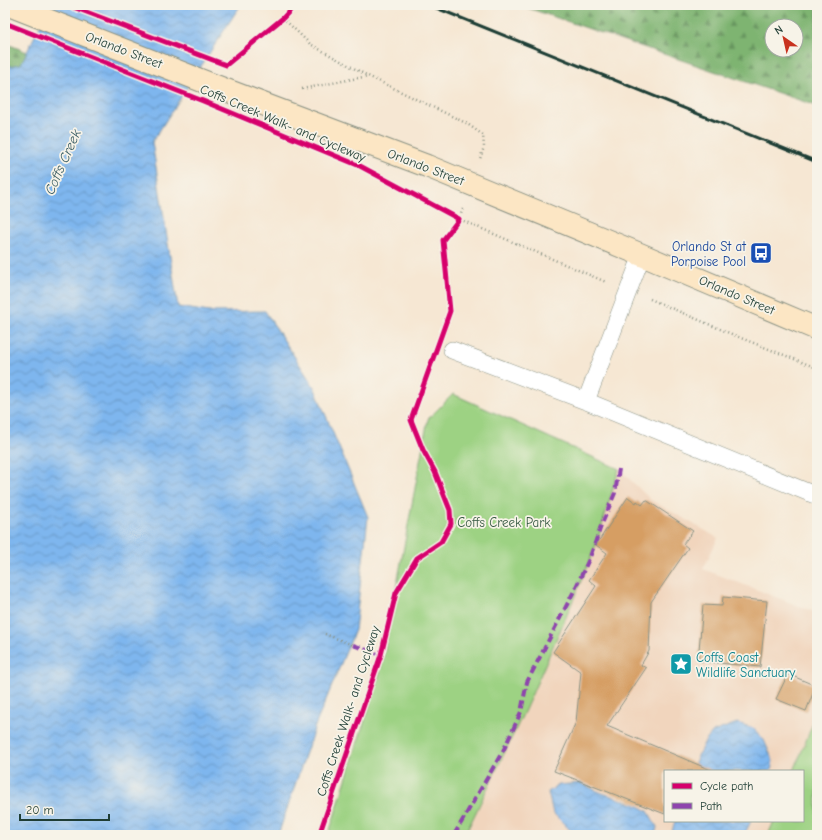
<svg xmlns="http://www.w3.org/2000/svg" width="822" height="840" font-family="'Comic Neue',sans-serif">
<style>
.built{fill:#f1d5bd}
.green{fill:#9dd283;stroke:#5e885c}
.forest{fill:url(#forest-firs);stroke:#4e7852;fill-rule:evenodd}
.water{fill:url(#water-waves);stroke:#4e7a91}
.building{fill:#d69e64}
.lines{fill:none;stroke-linecap:round;stroke-linejoin:round}
.lane-casing{stroke:#8a9284;stroke-width:18}
.secondary-casing{stroke:#8a9284;stroke-width:24}
.path{stroke:#8a9284;stroke-width:2.5;stroke-dasharray:1 3;stroke-linecap:butt}
.lane{stroke:#fff;stroke-width:17}
.secondary{stroke:#fce6c4;stroke-width:22}
.rail{stroke:#1f3d34;stroke-width:3}
.quiet{stroke:#8e44ad;stroke-width:4;stroke-dasharray:8 4;stroke-linecap:butt}
.cycleway-casing{stroke:#f7f3e8;stroke-width:8}
.cycleway{stroke:#d6006c;stroke-width:5}
.labels{text-anchor:middle;dominant-baseline:central;stroke-width:3.5;stroke-linejoin:round;paint-order:stroke}
.street-label{font-size:13px;fill:#1f3d34;stroke:#f7f3e8}
.transit-label{font-size:13px;fill:#164399;stroke:#f7f3e8;text-anchor:end}
.park-label{font-size:13px;fill:#385b44;stroke:#f7f3e8}
.culture-label{font-size:13px;fill:#0d838f;stroke:#f7f3e8;text-anchor:start}
.water-label{font-size:14px;font-style:italic;fill:#375b62;stroke:#f7f3e8}
</style>
<defs>
<pattern id="forest-firs" width="22" height="20" patternUnits="userSpaceOnUse"><rect width="22" height="20" fill="#7eb471"/><path d="M5 1l3.5 6h-7zM16 11l3.5 6h-7z" fill="#67945e"/></pattern>
<pattern id="water-waves" width="16" height="10" patternUnits="userSpaceOnUse"><rect width="16" height="10" fill="#7eb6ee"/><path d="M0 5q4-4 8 0t8 0" fill="none" stroke="#6795c2"/></pattern>
</defs>
<rect width="100%" height="100%" fill="#f7f3e8"/>
<filter id="ink" filterUnits="userSpaceOnUse"><feTurbulence type="fractalNoise" baseFrequency=".025" numOctaves="2"/><feDisplacementMap in="SourceGraphic" scale="8" xChannelSelector="R" yChannelSelector="G"/><feConvolveMatrix kernelMatrix="1 2 1 2 8 2 1 2 1" color-interpolation-filters="sRGB"/></filter>
<filter id="wash" filterUnits="userSpaceOnUse"><feTurbulence type="fractalNoise" baseFrequency=".012" numOctaves="4" result="noise"/><feDisplacementMap in="SourceGraphic" scale="16" xChannelSelector="R" yChannelSelector="G"/><feGaussianBlur stdDeviation="0.9" result="paint"/><feColorMatrix in="noise" values="0 0 0 0 0 0 0 0 0 0 0 0 0 0 0 0 0 1.4 0 .05"/><feComposite in="paint" operator="in"/></filter>
<g filter="url(#wash)">
<rect width="100%" height="100%" fill="#f6e7d3"/>
<path class="built" d="M 619,469 L 651,500 L 718,538 L 703,569 L 817,613 L 817,713 L 794,771 L 665,771 L 665,821 L 774,821 L 768,835 L 465,835 L 525,710 L 566,617 L 596,545 Z"/>
<path class="green" d="M 453,394 L 619,469 L 596,545 L 566,617 L 525,710 L 465,835 L 331,835 L 329,833 L 381,669 L 428,419 Z
M 817,713 L 817,835 L 768,835 L 774,821 L 803,821 L 803,771 L 794,771 Z"/>
<path class="forest" d="M 519,5 L 817,5 L 817,106 ZM 772,26 L 796,26 L 796,50 L 772,50 Z
M 5,43 L 27,52 L 21,64 L 5,67 Z"/>
<path class="water" d="M 50,5 L 241,5 L 234,15 L 152,142 L 178,307 L 209,312 L 265,311 L 314,387 L 368,517 L 355,630 L 315,726 L 278,835 L 5,835 L 5,67 L 21,64 Z
M 737,723 L 753,728 L 764,740 L 773,761 L 771,771 L 691,771 L 704,743 L 713,732 Z
M 580,783 L 602,793 L 635,804 L 648,811 L 657,827 L 655,835 L 580,835 L 572,832 L 553,813 L 548,792 L 559,785 Z
M 675,821 L 751,821 L 744,835 L 671,835 Z"/>
<g id="blocks">
<path class="building" d="M 628,497 L 636,503 L 637,501 L 642,505 L 646,500 L 693,531 L 683,544 L 688,548 L 651,602 L 649,651 L 641,665 L 646,668 L 607,726 L 713,771 L 665,771 L 665,814 L 554,771 L 576,722 L 581,672 L 553,652 L 596,586 L 589,580 L 607,553 L 596,545 Z
M 723,597 L 767,601 L 760,667 L 698,661 L 703,605 L 722,606 Z
M 788,674 L 816,686 L 806,711 L 776,699 Z"/>
</g>
</g>
<g filter="url(#ink)">
<use href="#blocks" fill-opacity="0" stroke="#8a9284" stroke-width="1"/>
<g class="lines">
<g class="lane-casing">
<path id="lane" d="M 452,350 L 586,401 L 817,496
M 586,401 L 642,255"/>
</g>
<g class="secondary-casing">
<path id="secondary" d="M 9,5 L 205,82 L 427,166 L 642,255 L 817,329"/>
</g>
<path class="path" d="M 283,18 L 310,44 L 368,76 L 466,123 L 483,135 L 484,147 L 480,159
M 302,89 L 368,76
M 463,209 L 459,219 L 606,282
M 650,299 L 741,338 L 817,368
M 325,634 L 353,645"/>
<use href="#lane" class="lane"/>
<use href="#secondary" class="secondary"/>
<path class="rail" d="M 429,5 L 817,162"/>
<path class="quiet" d="M 353,645 L 381,655
M 454,835 L 504,749 L 521,712 L 527,682 L 575,589 L 590,557 L 601,526 L 615,493 L 619,469"/>
<g class="cycleway-casing">
<path id="cycleway" d="M 68,5 L 226,65 L 283,18 L 295,5
M 5,23 L 203,101 L 360,166 L 459,219 L 443,240 L 450,311 L 411,420 L 423,450 L 435,472 L 450,510 L 451,524 L 441,542 L 417,558 L 396,593 L 381,655 L 319,835"/>
</g>
<use href="#cycleway" class="cycleway"/>
</g>
</g>
<defs>
<g id="bus-square" transform="scale(1.15)"><rect x="-9" y="-9" width="18" height="18" rx="4" fill="#1a4fb4" stroke="#f7f3e8"/><path d="M-5-6H5V4H4V6H2V4H-2V6H-4V4H-5ZM-3.5-4V0h7V-4ZM-3.5 1.2v1.5H-2V1.2ZM2 1.2v1.5H3.5V1.2Z" fill="#fff"/></g>
<g id="sight-square" transform="scale(1.15)"><rect x="-9" y="-9" width="18" height="18" rx="4" fill="#0f9aa8" stroke="#f7f3e8"/><path d="M0-6L1.8-2.2L6-1.7L2.9 1.2L3.7 5.4L0 3.3L-3.7 5.4L-2.9 1.2L-6-1.7L-1.8-2.2Z" fill="#fff"/></g>
</defs>
<g fill-rule="evenodd">
<use href="#bus-square" x="761" y="253"/>
<use href="#sight-square" x="681" y="664"/>
</g>
<g class="labels">
<g class="street-label">
<text transform="translate(124 50) rotate(21)">Orlando Street</text>
<text transform="translate(283 123) rotate(23)">Coffs Creek Walk- and Cycleway</text>
<text transform="translate(426 167) rotate(21)">Orlando Street</text>
<text transform="translate(737 295) rotate(23)">Orlando Street</text>
<text transform="translate(348 711) rotate(-72)">Coffs Creek Walk- and Cycleway</text>
</g>
<g class="transit-label">
<text x="746" y="246">Orlando St at<tspan x="746" dy="15">Porpoise Pool</tspan></text>
</g>
<g class="park-label">
<text x="504" y="522">Coffs Creek Park</text>
</g>
<g class="culture-label">
<text x="696" y="657">Coffs Coast<tspan x="696" dy="15">Wildlife Sanctuary</tspan></text>
</g>
<g class="water-label">
<text transform="translate(63 162) rotate(-66)">Coffs Creek</text>
</g>
</g>
<rect width="822" height="840" fill="none" stroke="#f7f3e8" stroke-width="20"/>
<rect x="664" y="770" width="140" height="52" fill="#f7f3e8" stroke="#a1aaa0"/>
<rect x="672" y="783" width="20" height="6" fill="#d6006c" stroke="#a1aaa0"/>
<text x="700" y="790" font-size="12" fill="#1f3d34">Cycle path</text>
<rect x="672" y="803" width="20" height="6" fill="#8e44ad" stroke="#a1aaa0"/>
<text x="700" y="810" font-size="12" fill="#1f3d34">Path</text>
<g transform="translate(784 38) rotate(326)"><circle r="19" fill="#f7f3e8" stroke="#a1aaa0"/>
<path d="M0-3L7 15L0 10L-7 15Z" fill="#c8321e"/>
<text y="-6" font-size="11" font-weight="bold" text-anchor="middle" fill="#1f3d34">N</text>
</g>
<path d="M20 814v6h89v-6" fill="none" stroke="#1f3d34" stroke-width="2"/>
<text x="26" y="814" font-size="12" fill="#1f3d34" stroke="#f7f3e8" stroke-width="3" paint-order="stroke">20 m</text>
</svg>
